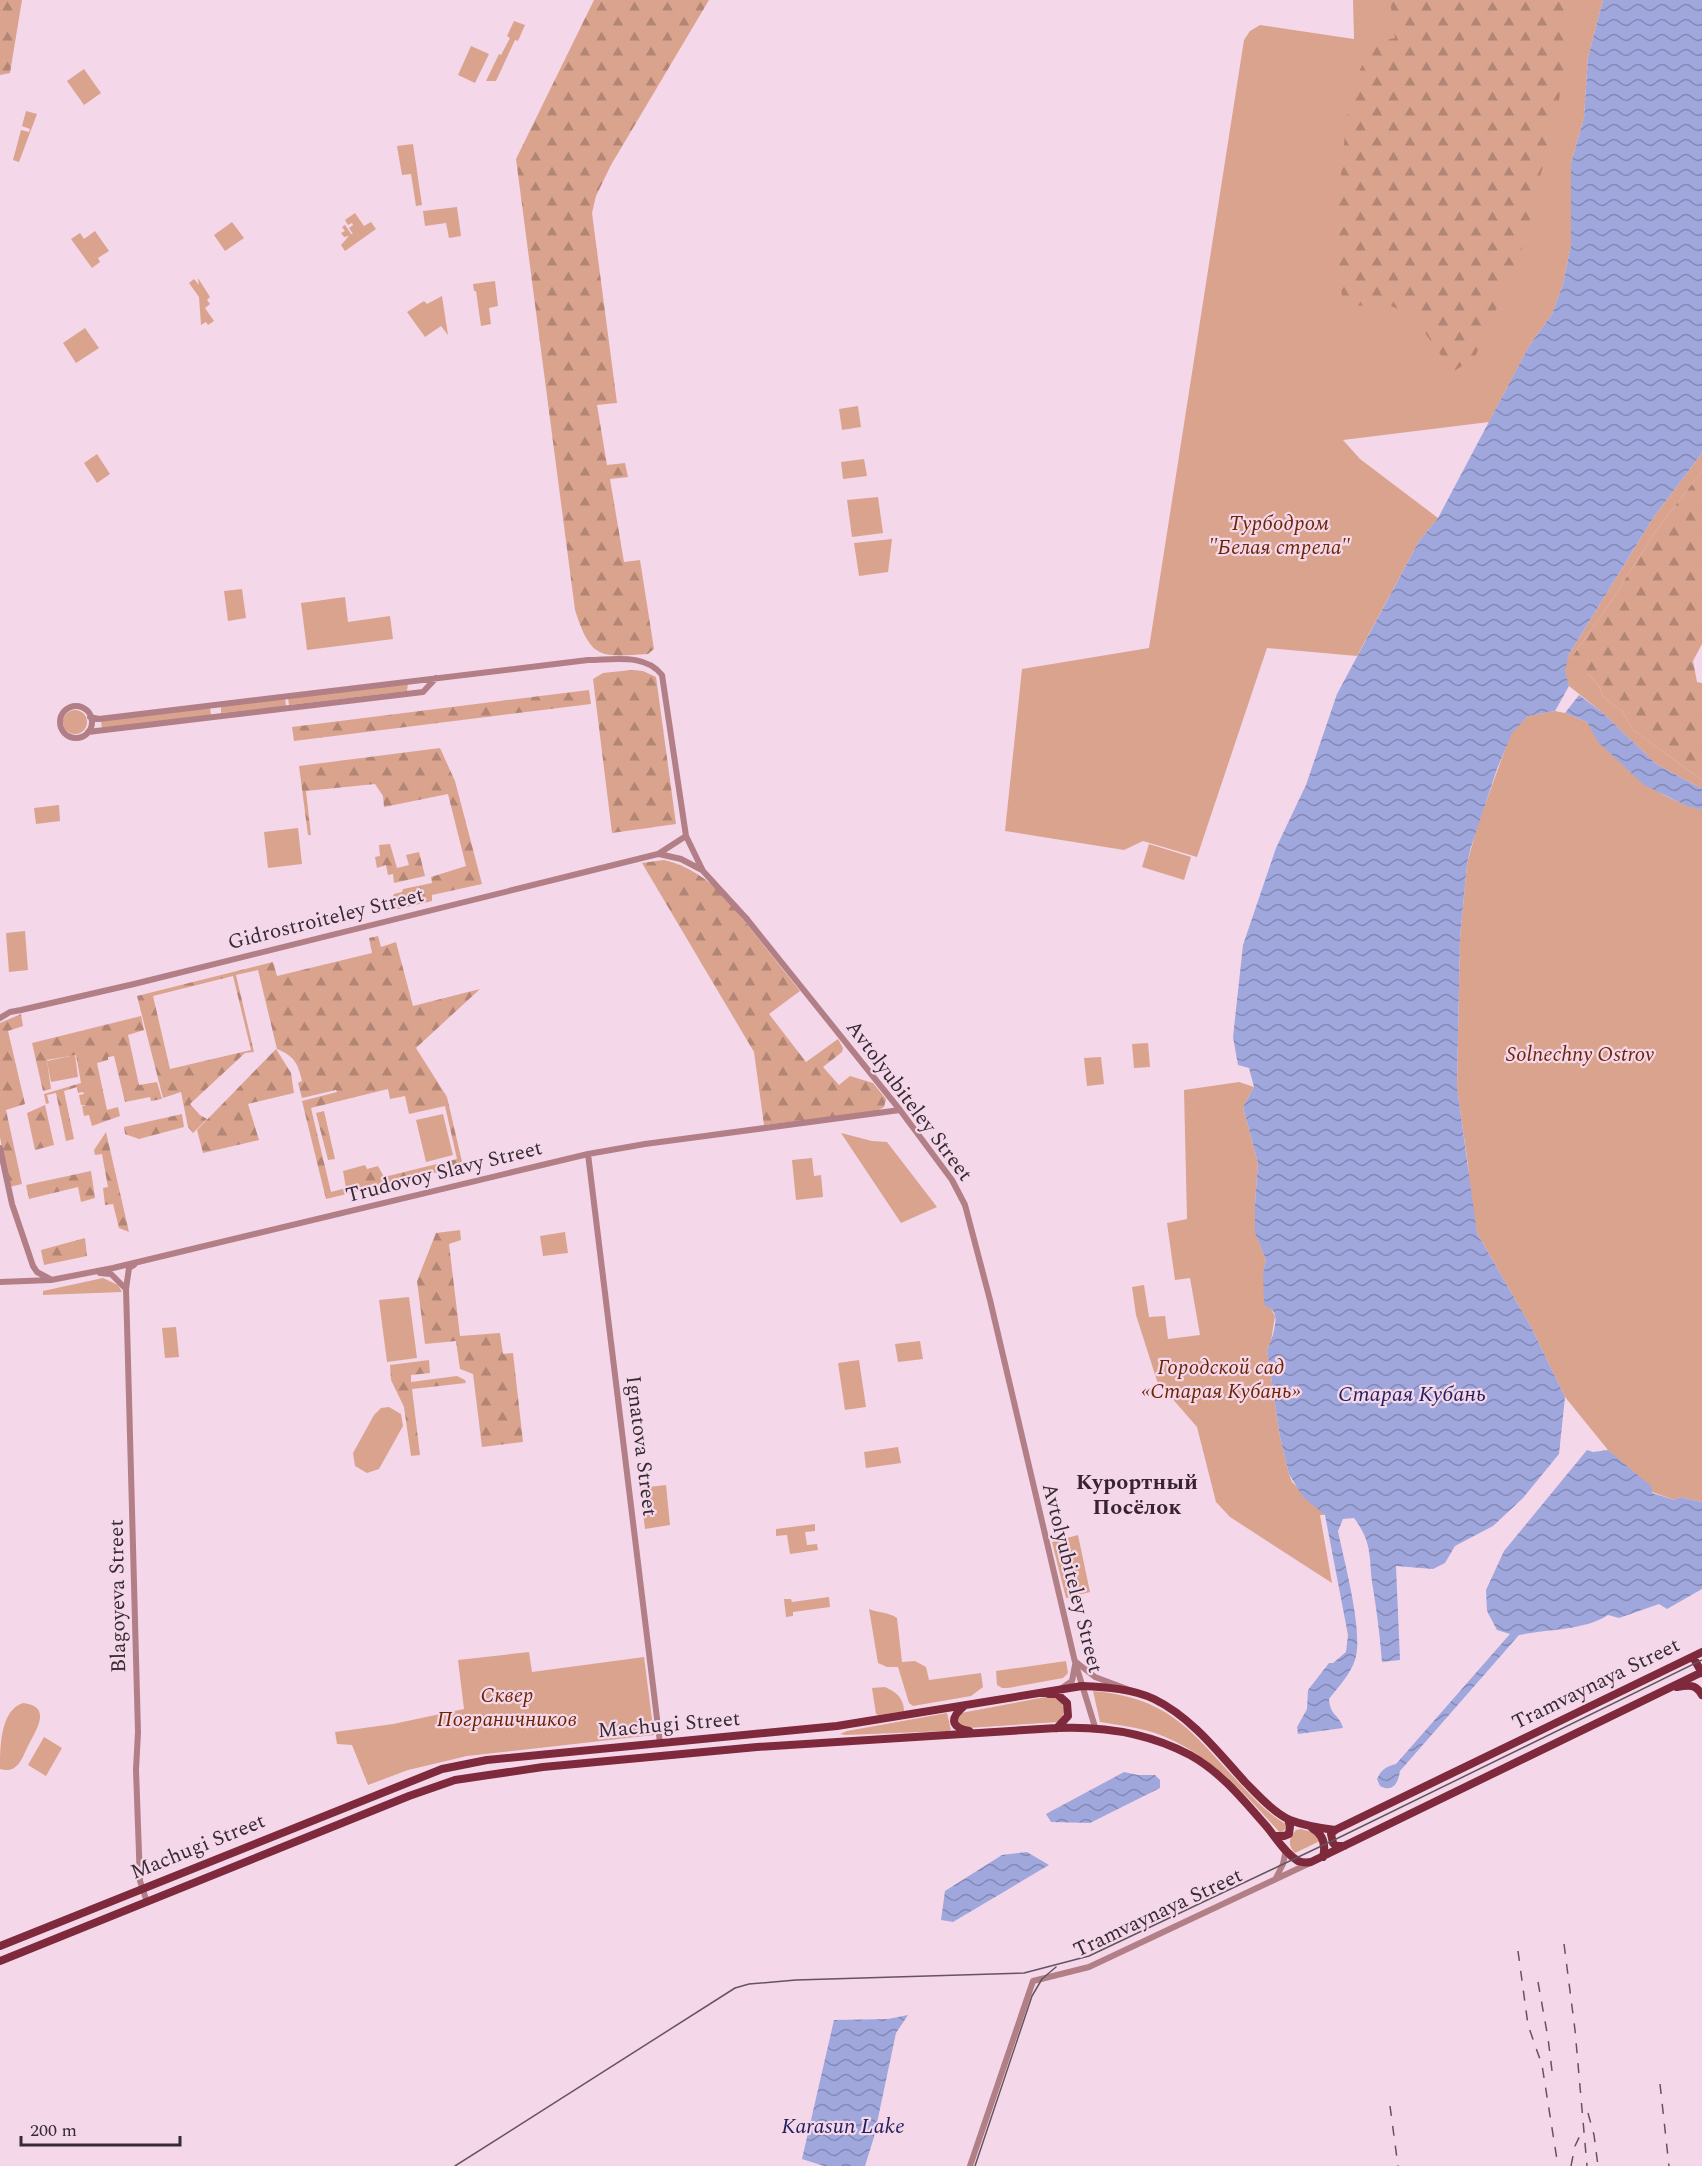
<svg xmlns="http://www.w3.org/2000/svg" width="1702" height="2166" font-family="Spectral,serif">
<style>
.green{fill:#daa38e}
.forest{fill:url(#forest-firs);fill-rule:evenodd}
.water{fill:url(#water-waves)}
.lines{fill:none;stroke-linecap:round;stroke-linejoin:round}
.minor{stroke:#b17f85;stroke-width:6}
.major{stroke:#7e293c;stroke-width:8}
.tram{stroke:#64545e;stroke-width:1.5}
.rail{stroke:#64545e;stroke-width:1.5;stroke-dasharray:10 10;stroke-linecap:butt}
.labels{text-anchor:middle;dominant-baseline:central;stroke-width:4.5;stroke-linejoin:round;paint-order:stroke}
.park-label{font-size:21px;font-style:italic;fill:#6c2504;stroke:#f5d7ea}
.street-label{font-size:21px;fill:#362b32;stroke:#f5d7ea}
.water-label{font-size:22px;font-style:italic;fill:#211f5e;stroke:#f5d7ea}
.neighbourhood-label{font-size:22px;font-weight:bold;fill:#392332;stroke:#f5d7ea}
</style>
<defs>
<pattern id="forest-firs" width="22" height="20" patternUnits="userSpaceOnUse" patternTransform="scale(1.5)"><rect width="22" height="20" fill="#daa38e"/><path d="M5 1l3.5 6h-7zM16 11l3.5 6h-7z" fill="#b28575"/></pattern>
<pattern id="water-waves" width="16" height="10" patternUnits="userSpaceOnUse" patternTransform="scale(1.5)"><rect width="16" height="10" fill="#a0a7dd"/><path d="M0 5q4-4 8 0t8 0" fill="none" stroke="#8388b4"/></pattern>
</defs>
<rect width="100%" height="100%" fill="#f5d7ea"/>
<path class="green" d="M 1353,0 L 1603,0 L 1588,57 L 1584,118 L 1571,163 L 1571,245 L 1563,284 L 1552,314 L 1529,346 L 1489,422 L 1343,440 L 1360,459 L 1438,518 L 1419,541 L 1357,656 L 1267,648 L 1197,857 L 1143,841 L 1124,850 L 1005,831 L 1022,669 L 1149,648 L 1244,40 L 1250,31 L 1260,25 L 1354,39 Z
M 514,21 L 525,25 L 518,41 L 515,40 L 496,81 L 486,81 L 499,54 L 501,55 L 510,38 L 507,36 Z
M 471,46 L 489,54 L 475,83 L 458,75 Z
M 84,69 L 101,93 L 84,105 L 67,81 Z
M 26,111 L 37,114 L 19,162 L 13,160 L 21,130 L 29,132 L 30,129 L 22,126 Z
M 413,144 L 422,205 L 416,206 L 411,174 L 402,175 L 397,146 Z
M 457,207 L 461,236 L 449,238 L 446,223 L 425,226 L 423,211 Z
M 355,213 L 364,226 L 371,222 L 376,229 L 345,251 L 341,245 L 349,236 L 344,237 L 341,233 L 345,231 L 342,227 L 345,225 L 351,234 L 353,234 L 349,228 L 353,225 L 352,223 L 348,225 L 345,220 Z
M 232,222 L 244,238 L 225,251 L 214,235 Z
M 95,231 L 109,251 L 98,258 L 100,262 L 92,268 L 71,239 L 80,233 L 84,239 Z
M 198,278 L 210,297 L 207,300 L 210,304 L 205,308 L 214,321 L 208,325 L 206,322 L 201,325 L 199,297 L 189,283 L 194,279 L 199,285 Z
M 495,281 L 498,306 L 489,308 L 491,324 L 481,326 L 476,291 L 474,291 L 473,284 Z
M 442,296 L 448,335 L 441,326 L 425,337 L 407,312 L 424,301 L 427,304 Z
M 85,328 L 99,348 L 76,363 L 63,343 Z
M 858,406 L 861,427 L 842,430 L 839,409 Z
M 1702,453 L 1702,471 L 1655,532 L 1616,594 L 1572,657 L 1599,686 L 1603,697 L 1622,711 L 1633,730 L 1702,780 L 1702,789 L 1656,764 L 1603,713 L 1569,686 L 1564,671 L 1569,654 L 1653,518 Z
M 97,454 L 110,474 L 97,483 L 84,463 Z
M 864,459 L 867,476 L 843,479 L 841,462 Z
M 878,497 L 883,533 L 852,537 L 847,500 Z
M 892,539 L 888,572 L 859,576 L 854,543 Z
M 242,589 L 246,618 L 228,621 L 224,591 Z
M 345,597 L 348,622 L 390,616 L 393,639 L 307,650 L 301,603 Z
M 408,684 L 407,691 L 289,705 L 288,698 Z
M 285,698 L 286,706 L 221,713 L 221,706 Z
M 210,708 L 211,715 L 102,728 L 101,721 Z
M63 722a12 12 0 1 1 24 0a12 12 0 1 1-24 0Z
M 1555,711 L 1565,713 L 1587,722 C 1616,764 1651,796 1702,810 L 1702,1502 L 1680,1497 L 1675,1500 L 1652,1492 L 1608,1450 L 1565,1397 L 1531,1327 L 1477,1233 L 1471,1202 L 1468,1165 L 1457,1088 L 1460,938 L 1467,864 L 1477,827 L 1511,733 L 1528,716 Z
M 59,805 L 60,821 L 36,824 L 34,808 Z
M 298,828 L 302,864 L 268,868 L 264,832 Z
M 1149,844 L 1191,857 L 1184,880 L 1142,867 Z
M 25,931 L 28,970 L 9,972 L 6,933 Z
M 1148,1043 L 1150,1067 L 1134,1068 L 1132,1044 Z
M 75,1055 L 78,1077 L 51,1082 L 47,1061 Z
M 1101,1057 L 1104,1084 L 1087,1086 L 1084,1058 Z
M 1239,1082 L 1254,1087 L 1243,1107 L 1258,1163 L 1255,1204 L 1255,1232 L 1266,1260 L 1263,1273 L 1271,1309 L 1275,1316 L 1271,1341 L 1267,1350 L 1280,1437 L 1289,1474 L 1292,1482 L 1325,1515 L 1320,1515 L 1332,1583 L 1230,1517 L 1216,1502 L 1197,1427 L 1157,1381 L 1136,1315 L 1132,1287 L 1144,1285 L 1149,1317 L 1165,1316 L 1168,1339 L 1200,1335 L 1190,1278 L 1175,1280 L 1167,1223 L 1187,1219 L 1184,1090 Z
M 443,1114 L 453,1155 L 426,1162 L 416,1120 Z
M 841,1133 L 872,1141 L 887,1142 L 937,1207 L 901,1223 Z
M 812,1158 L 814,1176 L 821,1175 L 823,1197 L 796,1200 L 792,1160 Z
M 565,1232 L 568,1253 L 543,1256 L 540,1236 Z
M 103,1278 L 118,1285 L 122,1292 L 43,1295 L 43,1291 Z
M 409,1297 L 417,1358 L 387,1362 L 379,1300 Z
M 176,1327 L 179,1357 L 165,1358 L 162,1328 Z
M 920,1341 L 923,1359 L 898,1362 L 895,1344 Z
M 859,1360 L 866,1407 L 845,1410 L 838,1363 Z
M 389,1407 L 401,1414 L 403,1426 L 379,1469 L 367,1473 L 355,1466 L 353,1453 L 374,1415 L 381,1408 Z
M 898,1447 L 901,1463 L 866,1468 L 864,1452 Z
M 666,1485 L 670,1525 L 645,1529 L 640,1488 Z
M 815,1524 L 815,1531 L 805,1532 L 807,1545 L 817,1544 L 818,1550 L 790,1554 L 787,1535 L 776,1536 L 776,1529 Z
M 1078,1535 L 1090,1592 L 1066,1598 L 1052,1542 Z
M 829,1597 L 830,1607 L 793,1612 L 793,1616 L 786,1617 L 784,1599 L 791,1599 L 792,1602 Z
M 869,1609 C 878,1613 889,1612 897,1618 L 902,1662 L 915,1661 L 926,1667 L 929,1680 L 981,1673 L 983,1687 L 971,1696 L 913,1706 L 909,1703 L 898,1667 L 887,1667 L 878,1663 Z
M 529,1652 L 532,1672 L 644,1657 L 654,1735 L 467,1756 L 408,1770 L 368,1785 L 352,1745 L 337,1744 L 335,1732 L 393,1724 L 464,1709 L 458,1660 Z
M 1066,1661 L 1068,1673 L 1063,1678 L 1008,1688 L 1002,1688 L 997,1685 L 996,1671 Z
M 885,1687 C 896,1692 904,1698 904,1711 L 879,1715 L 876,1714 L 872,1688 Z
M 1093,1691 C 1172,1698 1192,1733 1243,1787 C 1256,1801 1270,1816 1288,1825 L 1281,1834 C 1244,1793 1209,1752 1155,1733 C 1137,1727 1118,1725 1100,1722 Z
M 1051,1696 L 1057,1697 C 1065,1705 1067,1714 1058,1722 L 968,1728 L 959,1724 L 958,1719 L 961,1713 Z
M 23,1703 C 52,1706 37,1729 29,1744 C 25,1751 22,1763 14,1768 C 9,1771 5,1770 0,1769 C 0,1748 0,1710 23,1703 Z
M 947,1713 L 951,1730 L 948,1731 L 846,1735 L 840,1734 L 847,1731 Z
M 44,1737 L 62,1748 L 46,1776 L 28,1765 Z
M 1301,1829 L 1315,1833 L 1320,1841 L 1295,1853 C 1287,1845 1289,1838 1296,1830 Z"/>
<path class="forest" d="M 0,0 L 22,0 L 10,73 L 0,75 Z
M 594,0 L 709,0 L 611,165 L 596,196 L 592,213 L 617,403 L 597,405 L 607,465 L 625,463 L 628,477 L 610,479 L 624,562 L 640,560 L 654,649 L 648,654 C 600,657 591,660 575,610 L 516,159 Z
M 1390,0 L 1573,0 L 1556,122 L 1532,204 L 1528,232 L 1514,270 L 1475,357 L 1453,372 L 1425,333 L 1405,312 L 1386,304 L 1353,306 L 1342,298 L 1336,225 L 1346,124 L 1357,75 L 1375,42 L 1395,38 Z
M 1702,471 L 1702,644 L 1693,661 L 1697,682 L 1702,683 L 1702,780 L 1633,730 L 1622,711 L 1603,697 L 1599,686 L 1588,674 L 1574,671 L 1572,657 L 1616,594 L 1655,532 Z
M 631,670 L 643,671 L 656,677 L 676,824 L 612,833 L 593,679 L 603,673 Z
M 589,690 L 591,704 L 294,741 L 292,727 Z
M 440,748 L 455,781 L 482,884 L 432,895 L 432,901 L 394,910 L 391,900 L 394,894 L 402,892 L 403,889 L 432,883 L 431,877 L 466,866 L 448,794 L 384,807 L 383,796 L 375,784 L 306,791 L 311,835 L 308,835 L 299,766 Z
M 390,844 L 397,868 L 409,865 L 406,855 L 419,852 L 425,876 L 394,883 L 393,874 L 388,875 L 386,865 L 377,868 L 375,857 L 380,856 L 379,845 Z
M 664,860 C 689,866 708,879 726,898 L 800,991 L 769,1014 L 806,1062 L 838,1039 L 843,1048 L 842,1052 L 823,1067 L 839,1085 L 850,1076 L 873,1083 L 886,1099 L 884,1107 L 877,1111 L 764,1125 L 754,1052 L 642,863 Z
M 378,936 L 381,947 L 396,942 L 413,1006 L 480,989 L 416,1048 L 447,1097 L 463,1166 L 326,1199 L 302,1101 L 337,1092 L 336,1090 L 302,1098 L 298,1083 L 302,1081 C 298,1063 294,1056 277,1049 L 258,970 L 236,975 L 254,1052 L 245,1053 L 190,1104 L 200,1115 L 207,1119 L 193,1133 L 188,1127 L 181,1092 L 163,1098 L 137,996 L 273,962 L 277,976 L 372,953 L 369,938 ZM 233,976 L 251,1050 L 170,1069 L 153,996 ZM 388,1089 L 390,1099 L 405,1096 L 409,1114 L 445,1106 L 457,1159 L 384,1177 L 378,1166 L 367,1169 L 365,1165 L 343,1171 L 346,1188 L 331,1192 L 311,1108 Z
M 21,1014 L 23,1026 L 8,1031 L 25,1104 L 6,1110 L 22,1184 L 9,1187 L 0,1137 L 0,1023 Z
M 141,1016 L 144,1030 L 128,1035 L 139,1085 L 157,1082 L 162,1099 L 151,1101 L 150,1097 L 125,1102 L 114,1056 L 108,1057 L 108,1060 L 97,1063 L 107,1110 L 118,1107 L 120,1116 L 92,1126 L 89,1115 L 84,1116 L 82,1106 L 87,1105 L 81,1105 L 79,1095 L 84,1094 L 83,1092 L 78,1093 L 77,1087 L 64,1091 L 74,1139 L 66,1141 L 56,1093 L 47,1095 L 49,1103 L 46,1104 L 44,1094 L 81,1083 L 76,1055 L 47,1060 L 51,1089 L 43,1091 L 32,1043 Z
M 276,1049 L 291,1073 L 294,1093 L 248,1104 L 259,1140 L 203,1153 L 197,1130 Z
M 45,1105 L 54,1145 L 35,1150 L 27,1113 Z
M 324,1111 L 335,1159 L 328,1160 L 316,1113 Z
M 182,1114 L 184,1127 L 139,1139 L 125,1134 L 124,1127 Z
M 106,1132 L 129,1232 L 119,1228 L 113,1204 L 105,1205 L 103,1188 L 108,1187 L 102,1154 L 95,1155 L 94,1150 Z
M 91,1171 L 95,1198 L 81,1202 L 78,1187 L 29,1199 L 26,1185 Z
M 460,1230 L 461,1240 L 449,1244 L 460,1336 L 500,1333 L 503,1354 L 513,1353 L 523,1442 L 482,1447 L 473,1374 L 460,1369 L 456,1341 L 425,1344 L 417,1281 L 436,1233 Z
M 85,1238 L 87,1256 L 44,1265 L 41,1250 Z
M 429,1360 L 430,1373 L 411,1375 L 411,1382 L 457,1376 L 465,1380 L 466,1383 L 412,1389 L 420,1455 L 411,1456 L 404,1407 L 391,1380 L 390,1365 Z"/>
<path class="water" d="M 1603,0 L 1702,0 L 1702,453 L 1653,518 L 1569,654 L 1565,671 L 1569,686 L 1555,711 L 1528,716 L 1512,733 L 1497,769 L 1471,847 L 1467,864 L 1460,938 L 1457,1087 L 1477,1233 L 1531,1327 L 1565,1397 L 1559,1454 L 1523,1498 L 1493,1526 L 1455,1546 L 1445,1563 L 1433,1569 L 1396,1566 L 1400,1660 L 1382,1662 C 1380,1637 1377,1613 1373,1588 C 1368,1558 1374,1545 1354,1518 L 1343,1519 L 1338,1531 C 1344,1561 1364,1633 1355,1660 C 1350,1675 1339,1686 1329,1699 C 1330,1716 1340,1715 1343,1728 L 1298,1734 L 1297,1727 L 1307,1709 L 1308,1690 L 1329,1663 L 1333,1663 L 1346,1652 L 1348,1635 L 1325,1515 L 1303,1497 L 1289,1474 L 1280,1437 L 1267,1350 C 1271,1342 1277,1325 1275,1315 C 1274,1310 1268,1307 1264,1304 L 1263,1272 L 1266,1260 L 1255,1233 L 1255,1204 L 1258,1163 L 1243,1107 L 1254,1087 L 1249,1068 L 1238,1065 L 1233,1037 L 1243,945 L 1276,848 L 1306,785 L 1337,694 L 1419,541 L 1438,518 L 1529,346 L 1552,314 L 1563,284 L 1571,245 L 1571,163 L 1584,118 L 1588,57 Z
M 1579,695 L 1603,713 L 1656,764 L 1702,789 L 1702,810 L 1687,806 L 1644,785 L 1598,742 L 1587,722 L 1565,713 Z
M 1587,1450 L 1593,1452 L 1608,1450 L 1652,1487 L 1652,1493 L 1675,1500 L 1680,1497 L 1702,1502 L 1702,1589 L 1667,1609 L 1659,1604 L 1619,1618 L 1608,1615 C 1583,1631 1547,1629 1519,1635 L 1400,1771 C 1398,1783 1393,1793 1380,1786 L 1377,1779 C 1382,1769 1385,1767 1396,1764 L 1510,1634 L 1497,1630 L 1487,1611 L 1486,1590 L 1504,1551 Z
M 1124,1772 L 1138,1775 L 1155,1775 L 1160,1780 L 1160,1788 L 1090,1823 L 1051,1822 L 1046,1814 Z
M 1027,1852 L 1049,1865 L 953,1922 L 941,1920 L 945,1891 L 1002,1855 Z
M 908,2015 L 896,2033 L 874,2137 L 865,2166 L 824,2166 L 802,2159 L 834,2020 L 888,2019 Z"/>
<g class="lines">
<path class="minor" d="M60 722a16 16 0 1 1 32 0a16 16 0 1 1-32 0Z
M 90,717 L 99,719 L 588,660 C 613,660 645,653 662,675 L 686,836 L 703,871 L 746,918 L 900,1110 L 952,1180 L 965,1205 L 990,1300 L 1075,1662 L 1095,1727
M 88,732 L 423,692 L 436,678
M 659,854 L 681,859 L 702,870
M 0,1018 L 10,1012 L 21,1010 L 134,984 L 658,854 L 686,836
M 0,1148 L 12,1204 L 33,1266 L 37,1272 L 50,1279
M 588,1154 L 660,1743
M 134,1265 L 129,1268 L 126,1289 L 127,1324 L 138,1732 L 136,1770 L 140,1881 L 147,1902
M 100,1273 L 111,1274 L 126,1289
M 0,1282 L 51,1280 L 113,1268 L 588,1154 L 645,1144 L 900,1110
M 1076,1662 L 1095,1677 L 1127,1689
M 1062,1688 L 1072,1681 L 1075,1665
M 1276,1878 L 1283,1864 L 1286,1850
M 970,2166 L 1033,1981 L 1089,1967 L 1310,1863"/>
<path class="major" d="M 1693,1657 L 1702,1673
M 1677,1687 C 1689,1685 1696,1684 1702,1695
M 1049,1694 L 1057,1694 L 1067,1703 L 1068,1716 L 1057,1728
M 964,1706 C 950,1718 950,1727 969,1731
M 1312,1828 C 1324,1835 1326,1845 1323,1857
M 1274,1836 L 1284,1836 L 1289,1834 L 1290,1826 L 1288,1819
M 1344,1846 L 1336,1846 L 1333,1843 L 1331,1834 L 1335,1830 L 1702,1652
M 0,1946 L 442,1769 L 487,1760 L 837,1726 L 1082,1686 C 1106,1687 1133,1689 1154,1699 C 1191,1717 1218,1752 1245,1782 C 1258,1795 1273,1812 1290,1820 C 1305,1826 1319,1828 1335,1830
M 0,1961 L 409,1796 L 455,1780 L 543,1767 L 757,1747 L 1057,1728 C 1103,1726 1149,1733 1190,1755 C 1221,1772 1244,1801 1267,1827 C 1276,1838 1285,1853 1298,1861 C 1303,1863 1306,1863 1311,1862 L 1702,1672"/>
<path class="tram" d="M 455,2166 L 735,1988 L 749,1984 L 796,1980 L 1024,1973 L 1089,1956 L 1332,1841 L 1702,1660
M 975,2166 L 1032,1996 L 1042,1979 L 1056,1967"/>
<path class="rail" d="M 1564,1944 L 1575,2030 L 1587,2166
M 1518,1951 L 1528,2025 L 1542,2065 L 1558,2166
M 1538,1982 L 1548,2038 L 1553,2079
M 1660,2084 L 1669,2166
M 1390,2106 L 1398,2166
M 1588,2113 L 1594,2135 L 1598,2166
M 1571,2166 L 1575,2146 L 1583,2129"/>
</g>
<g class="labels">
<g class="park-label">
<text x="1279" y="524">Турбодром<tspan x="1279" dy="24">"Белая стрела"</tspan></text>
<text x="1580" y="1055">Solnechny Ostrov</text>
<text x="1221" y="1368">Городской сад<tspan x="1221" dy="24">«Старая Кубань»</tspan></text>
<text x="507" y="1696">Сквер<tspan x="507" dy="24">Пограничников</tspan></text>
</g>
<g class="street-label">
<text transform="translate(326 919) rotate(-14)">Gidrostroiteley Street</text>
<text transform="translate(909 1101) rotate(53)">Avtolyubiteley Street</text>
<text transform="translate(444 1172) rotate(-14)">Trudovoy Slavy Street</text>
<text transform="translate(641 1446) rotate(83)">Ignatova Street</text>
<text transform="translate(1072 1578) rotate(76)">Avtolyubiteley Street</text>
<text transform="translate(118 1596) rotate(-91)">Blagoyeva Street</text>
<text transform="translate(1596 1684) rotate(-26)">Tramvaynaya Street</text>
<text transform="translate(669 1725) rotate(-5)">Machugi Street</text>
<text transform="translate(198 1847) rotate(-22)">Machugi Street</text>
<text transform="translate(1158 1913) rotate(-25)">Tramvaynaya Street</text>
</g>
<g class="water-label">
<text x="1412" y="1394">Старая Кубань</text>
<text x="843" y="2126">Karasun Lake</text>
</g>
<g class="neighbourhood-label">
<text x="1137" y="1482">Курортный<tspan x="1137" dy="25">Посёлок</tspan></text>
</g>
</g>
<path d="M21 2136v9h159v-9" fill="none" stroke="#362b32" stroke-width="3"/>
<text x="30" y="2136" font-size="18" fill="#362b32" stroke="#f5d7ea" stroke-width="4.5" paint-order="stroke">200 m</text>
</svg>
